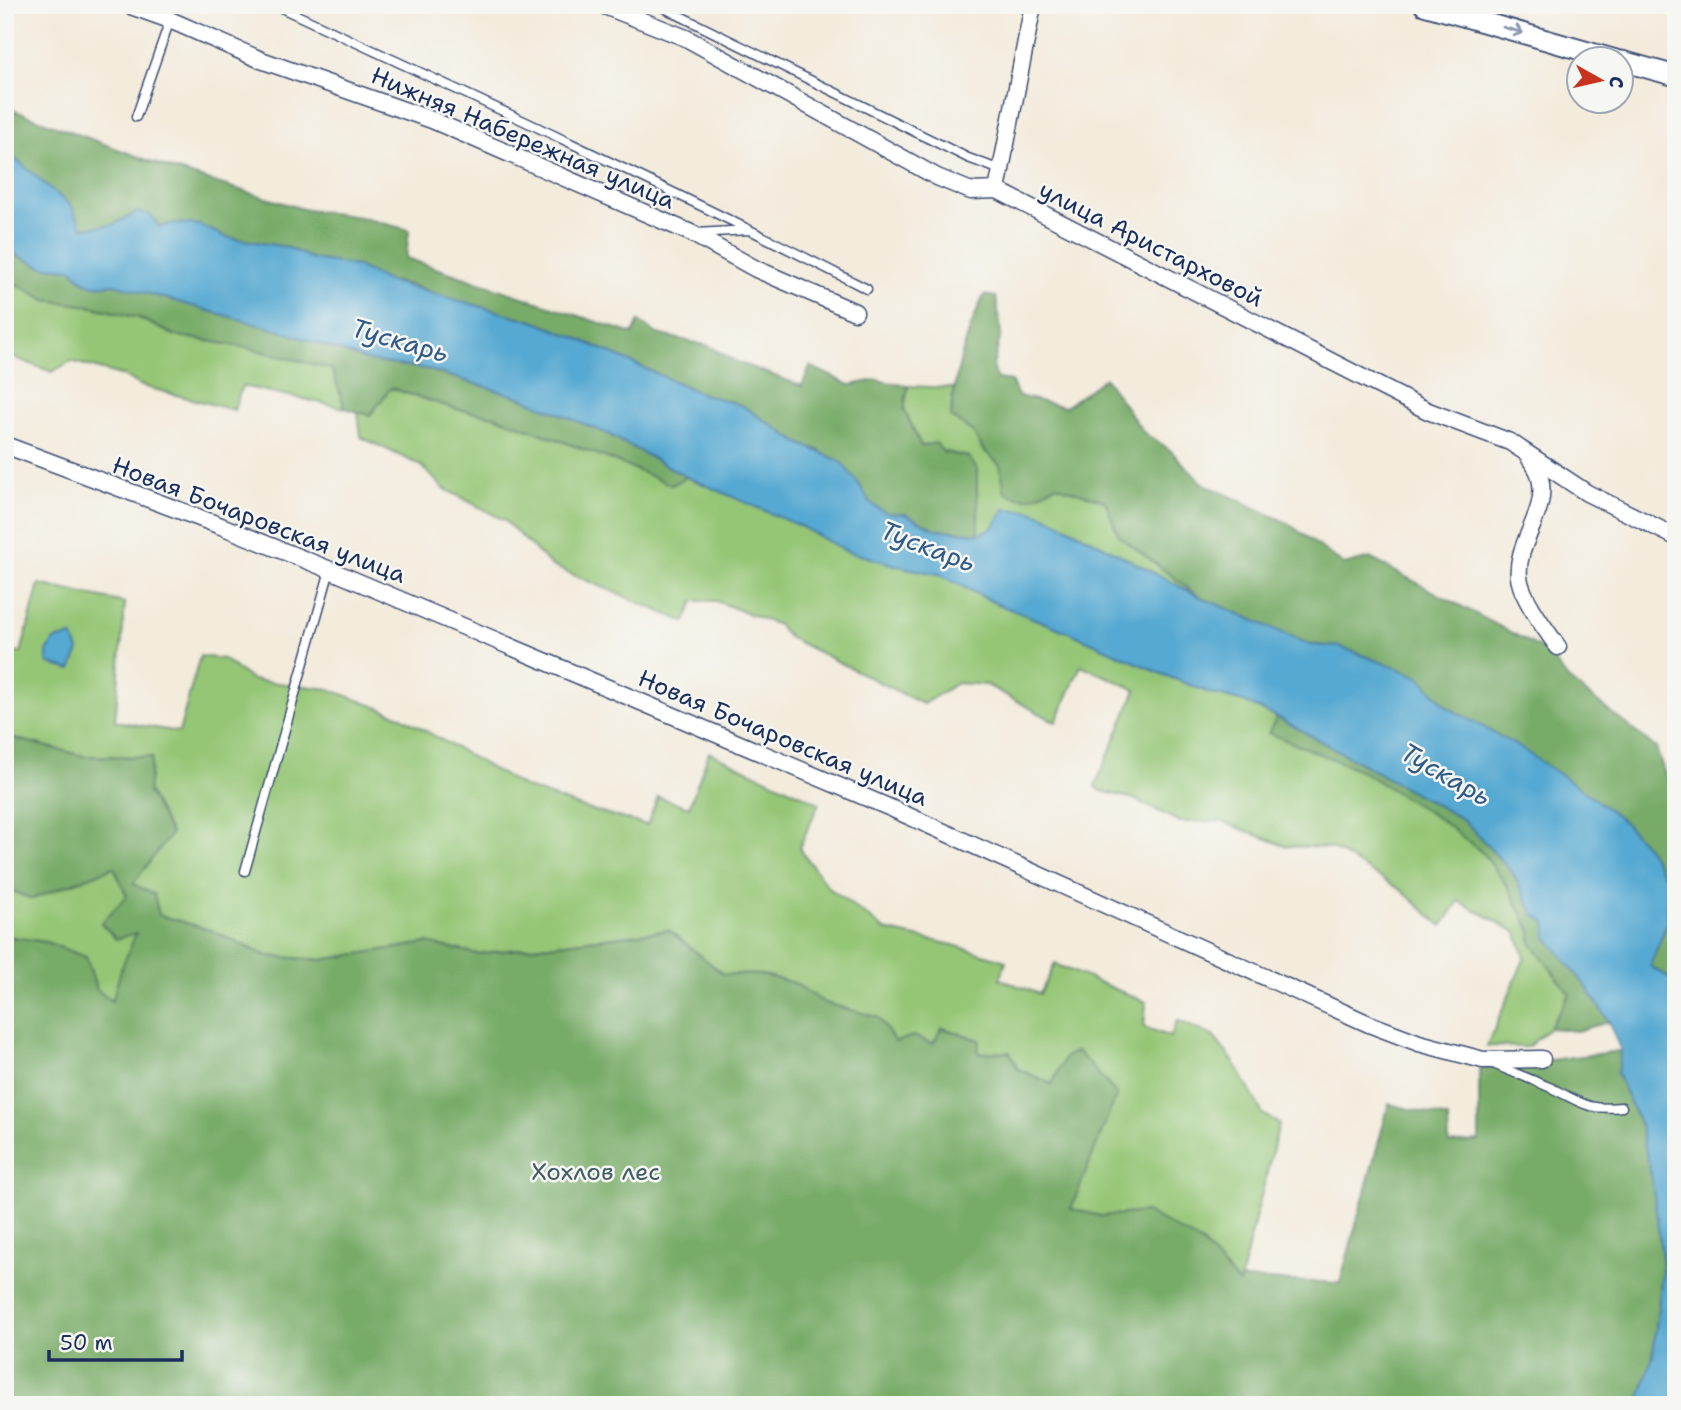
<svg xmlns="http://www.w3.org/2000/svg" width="1681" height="1410" font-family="'Shantell Sans',sans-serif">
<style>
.green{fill:#95c676;stroke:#587a6a;stroke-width:2}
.forest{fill:#78ab67;stroke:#4a6d62;stroke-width:2}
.water{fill:#56a9d2;stroke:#386c98;stroke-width:2}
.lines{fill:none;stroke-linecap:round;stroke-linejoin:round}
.service-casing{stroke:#3b4b71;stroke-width:11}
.minor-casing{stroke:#3b4b71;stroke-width:19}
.tertiary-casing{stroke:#3b4b71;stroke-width:23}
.service{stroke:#fff;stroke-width:8}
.minor{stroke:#fff;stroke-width:16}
.tertiary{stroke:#fff;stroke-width:19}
.oneway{stroke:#8d97ae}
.labels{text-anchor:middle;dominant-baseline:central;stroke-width:5;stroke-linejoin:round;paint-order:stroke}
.street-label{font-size:24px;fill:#1b2f5e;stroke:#f6f6f2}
.park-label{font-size:24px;fill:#405c65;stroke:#f6f6f2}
.water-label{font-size:26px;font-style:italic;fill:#305a87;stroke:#f6f6f2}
</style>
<rect width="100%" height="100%" fill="#f6f6f2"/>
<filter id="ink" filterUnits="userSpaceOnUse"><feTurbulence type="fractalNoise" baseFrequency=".0143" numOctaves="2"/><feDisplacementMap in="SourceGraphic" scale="14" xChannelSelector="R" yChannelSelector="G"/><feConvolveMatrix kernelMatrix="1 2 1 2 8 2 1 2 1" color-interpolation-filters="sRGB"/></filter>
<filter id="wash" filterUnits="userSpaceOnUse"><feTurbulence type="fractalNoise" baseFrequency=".00686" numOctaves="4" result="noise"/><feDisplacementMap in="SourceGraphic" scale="28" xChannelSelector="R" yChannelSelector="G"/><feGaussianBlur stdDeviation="1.57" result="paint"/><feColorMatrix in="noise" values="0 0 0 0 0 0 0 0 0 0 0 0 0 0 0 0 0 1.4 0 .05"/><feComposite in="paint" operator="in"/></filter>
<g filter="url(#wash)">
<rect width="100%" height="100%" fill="#f3ebdb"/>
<path class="green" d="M 5,281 L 16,283 L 46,300 L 89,306 L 139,318 L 174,335 L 248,348 L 333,369 L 345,408 L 242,386 L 234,410 L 142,386 L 124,376 L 71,361 L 52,372 L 5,354 Z
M 908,386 L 953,388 L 951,417 L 973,432 L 983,450 L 1039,495 L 1056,485 L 1105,501 L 1119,536 L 1200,597 L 1050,518 L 1031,511 L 1005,509 L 993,528 L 978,534 C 979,512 975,491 977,469 L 968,457 L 921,446 L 904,409 Z
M 390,388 L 456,409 L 494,416 L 610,459 L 672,485 L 687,477 L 802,527 L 846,551 L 906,568 L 939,574 L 997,604 L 1073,634 L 1210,693 L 1244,702 L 1277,717 L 1269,733 L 1360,770 L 1441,820 L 1484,854 L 1509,889 L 1553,973 L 1570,994 L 1549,1028 L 1528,1047 L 1487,1046 L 1525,957 L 1516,932 L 1459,901 L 1442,926 L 1401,890 L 1331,848 L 1285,846 L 1221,821 L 1180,822 L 1134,799 L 1101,791 L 1095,786 L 1136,690 L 1081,665 L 1056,722 L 987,685 L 957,683 L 923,704 L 788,637 L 778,625 L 716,601 L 694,601 L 685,622 L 552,566 L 504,520 L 443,488 L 422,466 L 361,437 L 358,412 L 370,415 Z
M 39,584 L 125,603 L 115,721 L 179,732 L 200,656 L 223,659 L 252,680 L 329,689 L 398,715 L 524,787 L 587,809 L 647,825 L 658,797 L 689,807 L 709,752 L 819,803 L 799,848 L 828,887 L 885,930 L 953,945 L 1006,961 L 1000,979 L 1040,994 L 1055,964 L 1146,1002 L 1144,1027 L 1171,1037 L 1177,1020 L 1213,1036 L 1234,1062 L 1263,1114 L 1279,1124 L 1239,1284 L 1202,1243 L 1166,1224 L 837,1405 L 1066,1090 L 978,1053 L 980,1040 L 943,1028 L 933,1044 L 913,1036 L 895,1043 L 878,1018 L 825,1003 L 794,983 L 763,975 L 723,974 L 669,930 L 478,954 L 427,943 L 321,960 L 267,956 L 210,930 L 159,915 L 133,883 L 171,834 L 148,791 L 152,757 L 84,756 L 5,736 L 5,650 L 21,653 Z
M 114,867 L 127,896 L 137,933 L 121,970 L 112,1001 L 97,990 L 86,957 L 46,942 L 5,936 L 5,888 L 32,899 Z"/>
<path class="forest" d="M 5,107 L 171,169 L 303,209 L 360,217 L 409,230 L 406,258 L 633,334 L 639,321 L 657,334 L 709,346 L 737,362 L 802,386 L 810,366 L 850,385 L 877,380 L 908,386 L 904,409 L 921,446 L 936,443 L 943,452 L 968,457 L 977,469 C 976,491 979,512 978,534 L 935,529 L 905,514 L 886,513 L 870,503 L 859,484 L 819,450 L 799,443 L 741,405 L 700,393 L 579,339 L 533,321 L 446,298 L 412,285 L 385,280 L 357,266 L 313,259 L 286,247 L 226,237 L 199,225 L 175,223 L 159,228 L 138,212 L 112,225 L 82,228 L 70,206 L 13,157 L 5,154 Z
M 10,252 L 43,267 L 72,269 C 87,287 91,287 114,284 L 285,332 L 369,361 L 426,369 L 520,397 L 608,434 L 687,477 L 672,485 L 610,459 L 494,416 L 456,409 L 391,388 L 370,415 L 345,408 L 332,369 L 248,348 L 174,335 L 139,318 L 89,306 L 46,300 L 16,284 L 5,281 L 5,253 Z
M 984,295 L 996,297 L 1001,334 L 993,366 L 997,379 L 1011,381 L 1018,396 L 1065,407 L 1105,378 L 1144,433 L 1170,450 L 1202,483 L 1288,523 L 1344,565 L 1370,558 L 1546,651 L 1568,679 L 1656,748 L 1666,777 L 1676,789 L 1676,982 L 1650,966 L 1667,923 L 1519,747 L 1447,707 L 1420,677 L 1341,647 L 1311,645 L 1200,597 L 1119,536 L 1105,501 L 1056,485 C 1033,498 1030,502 1005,493 L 1000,465 L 983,449 L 973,432 L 951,417 C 954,374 966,334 984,295 Z
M 1277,717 L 1464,820 L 1513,873 L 1534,914 L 1546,922 L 1609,1022 L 1577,1031 L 1549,1028 L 1570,994 L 1531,943 L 1531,931 L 1509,889 L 1484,854 L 1441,820 L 1360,770 L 1268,733 Z
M 5,736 L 84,756 L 152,757 L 148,792 L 171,834 L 133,884 L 154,894 L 159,915 L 210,930 L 267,956 L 321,960 L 427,943 L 478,954 L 669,930 L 723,974 L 763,975 L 794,983 L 825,1003 L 878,1017 L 895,1042 L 913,1036 L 933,1044 L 942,1028 L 980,1040 L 978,1053 L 1010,1052 L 1018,1069 L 1052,1084 L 1065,1057 L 1077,1051 L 1117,1094 L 1071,1209 L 1101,1216 L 1146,1212 L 1202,1243 L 1239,1284 L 1241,1279 L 1340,1283 L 1389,1104 L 1448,1118 L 1449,1144 L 1479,1141 L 1479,1069 L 1621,1051 L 1617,1074 L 1640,1125 L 1651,1174 L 1663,1263 L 1653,1356 L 1638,1405 L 5,1405 L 5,936 L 46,942 L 86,957 L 97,990 L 112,1001 L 121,970 L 136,933 L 116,939 L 101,923 L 127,896 L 114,867 L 32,899 L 5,888 L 5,862 L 11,854 L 5,837 Z"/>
<path class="water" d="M 5,154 L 13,157 L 71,206 L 83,228 L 112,225 L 138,212 L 151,215 L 159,227 L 175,223 L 199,225 L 226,237 L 286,247 L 313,259 L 357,266 L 385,280 L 533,321 L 579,339 L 700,393 L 741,405 L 799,443 L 840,461 L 859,484 L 870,503 L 886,513 L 905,514 L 935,529 L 978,534 L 993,528 L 1005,509 L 1031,511 L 1050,518 L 1200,597 L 1311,645 L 1341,647 L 1420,677 L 1447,707 L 1519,747 L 1580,788 L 1620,818 L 1648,848 L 1668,883 L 1667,923 L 1650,966 L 1674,981 L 1672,1009 L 1676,1011 L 1676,1405 L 1638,1405 L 1653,1356 L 1663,1263 L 1651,1174 L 1640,1125 L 1617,1074 L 1621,1051 L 1609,1022 L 1588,989 L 1547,937 L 1546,922 L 1534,914 L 1513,873 L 1464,820 L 1277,717 L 1244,702 L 1210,693 L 1157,672 L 1073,634 L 997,604 L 939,574 L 906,568 L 846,551 L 802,527 L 687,477 L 608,434 L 520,397 L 426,369 L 369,361 L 285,332 L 114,284 C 91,287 87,287 72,269 L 43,267 L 10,252 L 5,253 Z
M 72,636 L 79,650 L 71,670 L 47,663 L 47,652 L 54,640 Z"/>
</g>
<g filter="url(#ink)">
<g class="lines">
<g class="service-casing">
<path id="service" d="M 275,5 C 474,97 672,189 867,289
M 658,5 L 968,158 L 1001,170
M 136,117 L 170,20
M 696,233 L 749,230
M 245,871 L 330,570
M 1493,1064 C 1512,1072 1531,1079 1549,1087 C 1580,1101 1585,1111 1622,1107"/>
</g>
<g class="minor-casing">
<path id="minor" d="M 128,5 L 170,20 L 261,60 L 432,120 L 691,233 L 756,269 L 855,312
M 602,5 L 686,38 L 937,177 L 971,191 L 997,190 L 1428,411 L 1510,442 L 1587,493 L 1676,537
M 997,190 L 1033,5
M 5,445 L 221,526 L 323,567 L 893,809 L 1369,1024 L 1419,1043 L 1483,1060 L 1542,1059
M 1530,459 C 1534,464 1539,471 1540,478 C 1549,512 1515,543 1519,577 C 1521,597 1546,630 1558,647"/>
</g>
<g class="tertiary-casing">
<path id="tertiary" d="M 1424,5 L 1616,60
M 1622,61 L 1676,76"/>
</g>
<use href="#service" class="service"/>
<use href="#minor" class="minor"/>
<use href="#tertiary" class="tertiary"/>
</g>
<defs><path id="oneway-shaft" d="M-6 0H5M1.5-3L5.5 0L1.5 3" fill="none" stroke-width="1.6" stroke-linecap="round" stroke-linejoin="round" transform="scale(1.75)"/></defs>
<use class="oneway" href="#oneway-shaft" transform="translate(1513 30) rotate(16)"/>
</g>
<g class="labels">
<g class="street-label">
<text transform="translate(523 138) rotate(23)">Нижняя Набережная улица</text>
<text transform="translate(1151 244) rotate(27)">улица Аристарховой</text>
<text transform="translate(259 520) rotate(21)">Новая Бочаровская улица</text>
<text transform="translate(783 738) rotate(23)">Новая Бочаровская улица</text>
</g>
<g class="park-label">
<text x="596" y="1172">Хохлов лес</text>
</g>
<g class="water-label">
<text transform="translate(400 340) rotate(16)">Тускарь</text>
<text transform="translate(928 546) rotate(21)">Тускарь</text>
<text transform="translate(1446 774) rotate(30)">Тускарь</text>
</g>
</g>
<rect width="1681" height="1410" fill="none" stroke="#f6f6f2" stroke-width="28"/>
<g transform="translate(1600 80) rotate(98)"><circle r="33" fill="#f6f6f2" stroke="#9ea6b7" stroke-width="2"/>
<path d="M0-5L12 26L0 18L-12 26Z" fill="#c8321e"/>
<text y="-10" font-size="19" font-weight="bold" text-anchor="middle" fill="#1b2f5e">С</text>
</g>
<path d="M49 1350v10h133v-10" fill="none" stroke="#1b2f5e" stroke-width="3.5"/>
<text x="60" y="1350" font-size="21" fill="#1b2f5e" stroke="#f6f6f2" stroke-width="5" paint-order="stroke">50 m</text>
</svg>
